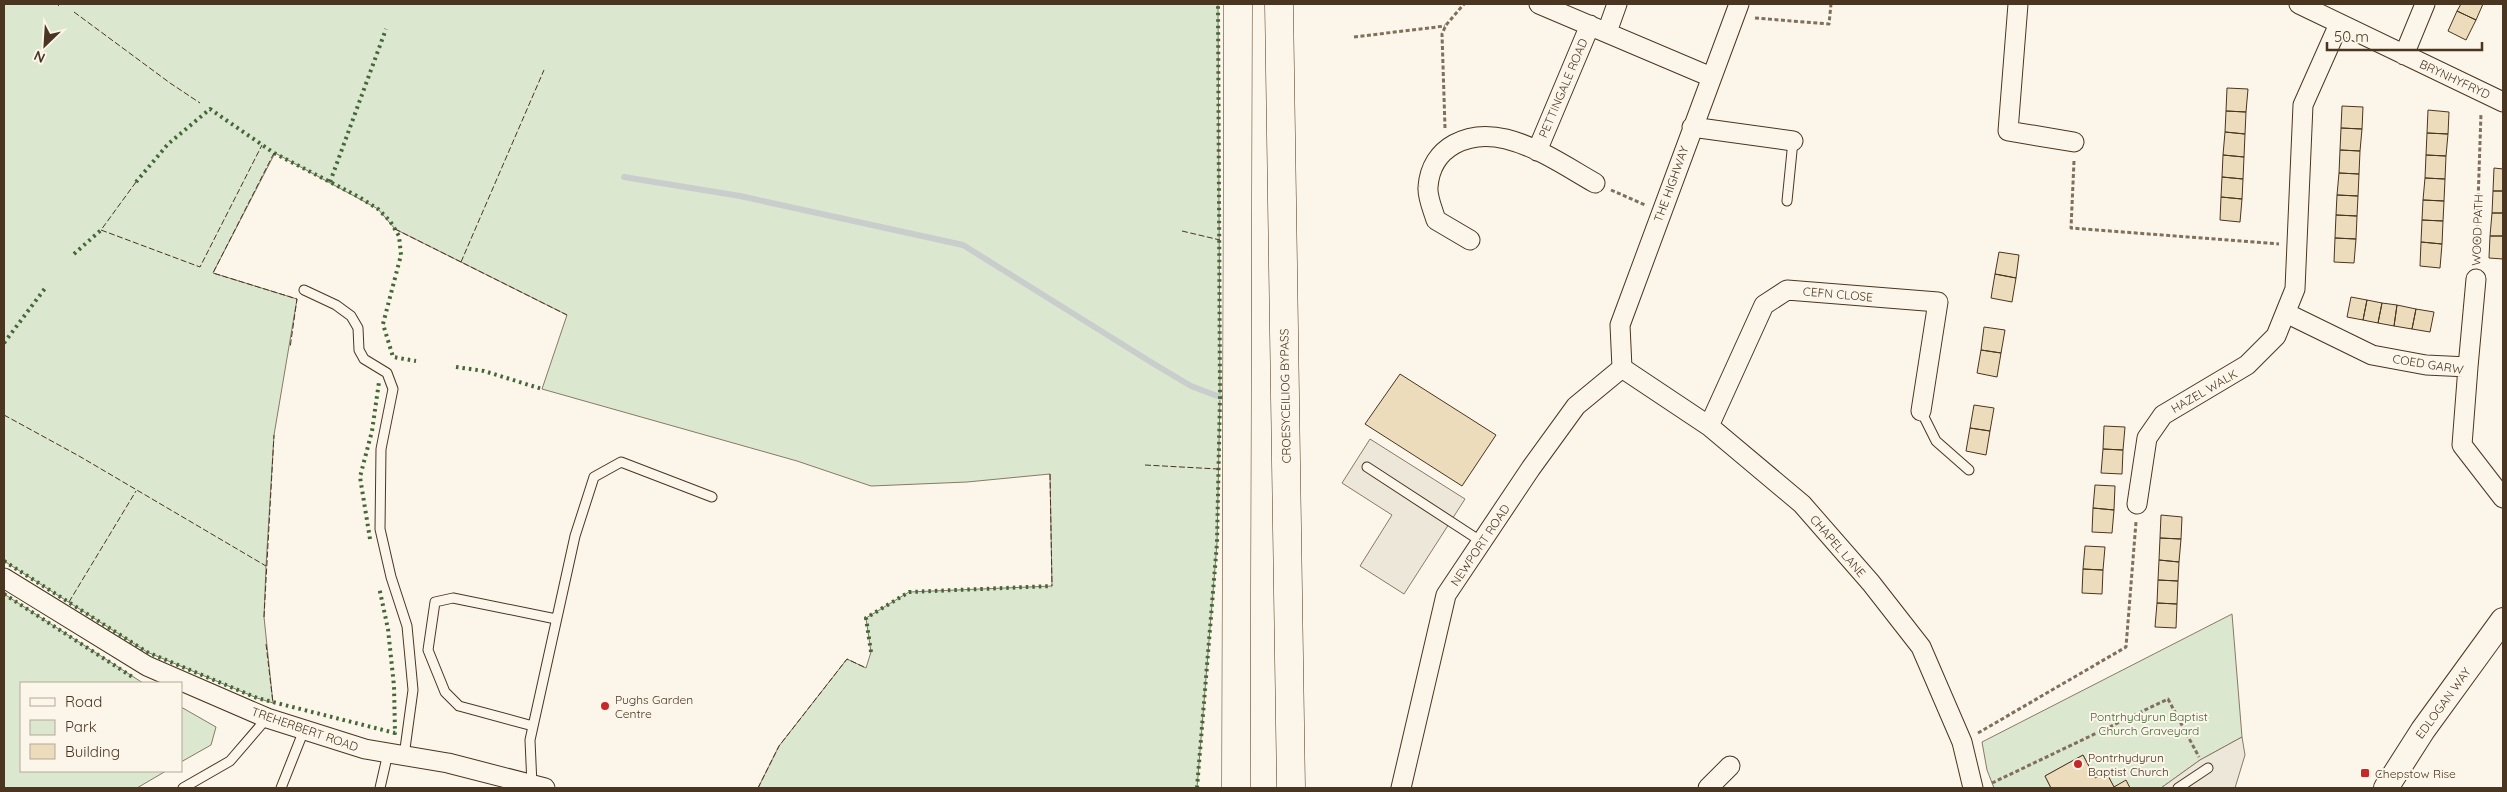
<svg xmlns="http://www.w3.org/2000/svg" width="2507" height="792" font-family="Quicksand,sans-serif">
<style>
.green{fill:#dce7d0;stroke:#887966}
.parking{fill:#ede7d9;stroke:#887966}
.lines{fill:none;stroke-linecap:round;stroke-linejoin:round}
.stream{stroke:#c9cecd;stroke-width:6}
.building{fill:#ecdcbc;stroke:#4a3520}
.service-casing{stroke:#4a3520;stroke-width:11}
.minor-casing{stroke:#4a3520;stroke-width:21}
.tertiary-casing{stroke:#4a3520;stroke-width:26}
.trunk-casing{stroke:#4a3520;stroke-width:29}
.path{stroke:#7f6f5c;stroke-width:3;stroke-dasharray:4 2.5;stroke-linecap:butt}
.service{stroke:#fbf6e9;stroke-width:9}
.minor{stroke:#fbf6e9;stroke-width:19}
.tertiary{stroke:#fbf6e9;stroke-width:24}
.trunk{stroke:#fbf6e9;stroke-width:28}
.hedge{stroke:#436837;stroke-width:4;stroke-dasharray:2.5 4;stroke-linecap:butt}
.fence{stroke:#4a3520;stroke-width:1;stroke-dasharray:6 2.5;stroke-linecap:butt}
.poi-dot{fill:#c62828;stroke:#fbf6e9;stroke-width:2}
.labels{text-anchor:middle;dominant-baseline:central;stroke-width:4;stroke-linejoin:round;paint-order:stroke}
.street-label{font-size:12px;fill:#4a3520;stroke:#fbf6e9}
.poi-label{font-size:12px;fill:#4a3520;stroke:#fbf6e9;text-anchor:start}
.park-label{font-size:12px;fill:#436837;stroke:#fbf6e9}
</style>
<rect width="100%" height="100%" fill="#fbf6e9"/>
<path class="green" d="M 4,4 L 1218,4 L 1220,397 L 1217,543 L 1197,788 L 758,788 L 779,746 L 847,659 L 866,668 L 871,652 L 866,618 L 909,592 L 1052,586 L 1050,474 L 967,482 L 871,486 L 797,461 L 542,389 L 567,315 L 395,229 L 378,209 L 275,153 L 213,273 L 297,299 L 274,435 L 266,566 L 264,617 L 273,703 L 257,698 L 147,652 L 4,561 Z
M 4,594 L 143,683 L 21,683 L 21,771 L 166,771 L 137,788 L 4,788 Z
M 2232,614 L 2242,737 L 2200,760 L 2161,788 L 2130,788 L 2126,781 L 2114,787 L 2106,772 L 2095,778 L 2083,755 L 2045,776 L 2051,788 L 1994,788 L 1987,770 L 1982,742 Z
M 181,707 L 216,727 L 211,745 L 181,762 Z"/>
<path class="parking" d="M 1370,439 L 1465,499 L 1404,594 L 1360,566 L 1392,515 L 1342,483 Z
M 2242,737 L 2245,755 L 2235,788 L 2161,788 L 2200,760 Z"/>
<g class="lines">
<path class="stream" d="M 624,177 L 740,196 L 963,245 L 1154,364 L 1191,386 L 1220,397"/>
</g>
<path class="building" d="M 2461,4 L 2483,4 L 2476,20 L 2457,11 Z
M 2457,11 L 2476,20 L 2466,40 L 2448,31 Z
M 2227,88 L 2248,89 L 2246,112 L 2226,111 Z
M 2342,106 L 2363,107 L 2362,129 L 2341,128 Z
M 2428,110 L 2449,112 L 2448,134 L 2427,133 Z
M 2226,111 L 2246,112 L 2245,134 L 2225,132 Z
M 2341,128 L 2362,129 L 2360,151 L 2340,150 Z
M 2225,132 L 2245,134 L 2244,157 L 2223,155 Z
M 2427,133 L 2448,134 L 2446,156 L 2426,155 Z
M 2340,150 L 2360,151 L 2359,174 L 2339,173 Z
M 2223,155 L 2244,157 L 2243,179 L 2222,177 Z
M 2426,155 L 2446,156 L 2445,179 L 2425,178 Z
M 2494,168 L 2503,169 L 2503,191 L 2493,191 Z
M 2339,173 L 2359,174 L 2358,196 L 2337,195 Z
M 2222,177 L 2243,179 L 2242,199 L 2221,197 Z
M 2425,178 L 2445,179 L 2444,201 L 2423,200 Z
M 2493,191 L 2503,191 L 2503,213 L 2492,213 Z
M 2337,195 L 2358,196 L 2357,216 L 2336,215 Z
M 2221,197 L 2242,199 L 2240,222 L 2220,220 Z
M 2423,200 L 2444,201 L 2443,221 L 2422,220 Z
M 2492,213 L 2503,213 L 2503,236 L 2490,236 Z
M 2336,215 L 2357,216 L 2356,239 L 2335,238 Z
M 2422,220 L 2443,221 L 2442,244 L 2421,242 Z
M 2490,236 L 2503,236 L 2503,259 L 2489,258 Z
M 2335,238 L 2356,239 L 2354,263 L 2334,262 Z
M 2421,242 L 2442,244 L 2440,268 L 2420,266 Z
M 1999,252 L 2019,255 L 2016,278 L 1995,274 Z
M 1995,274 L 2016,278 L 2012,302 L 1991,298 Z
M 2351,297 L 2367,300 L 2363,320 L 2347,317 Z
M 2367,300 L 2382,303 L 2378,323 L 2363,320 Z
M 2382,303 L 2397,305 L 2394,326 L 2378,323 Z
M 2397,305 L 2416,309 L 2412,329 L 2394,326 Z
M 2416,309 L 2434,312 L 2430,332 L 2412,329 Z
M 1984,327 L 2005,330 L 2001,353 L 1981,350 Z
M 1981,350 L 2001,353 L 1997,377 L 1977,373 Z
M 1400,374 L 1496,435 L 1462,486 L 1365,424 Z
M 1974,405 L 1994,408 L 1990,431 L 1970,428 Z
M 2104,426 L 2125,427 L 2123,450 L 2103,449 Z
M 1970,428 L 1990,431 L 1986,455 L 1966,451 Z
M 2103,449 L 2123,450 L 2122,474 L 2101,473 Z
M 2095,485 L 2115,486 L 2114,510 L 2093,508 Z
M 2093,508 L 2114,510 L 2112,533 L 2092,532 Z
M 2161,515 L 2182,517 L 2181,539 L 2160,538 Z
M 2160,538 L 2181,539 L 2179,562 L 2159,560 Z
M 2085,546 L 2105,547 L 2103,570 L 2083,569 Z
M 2159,560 L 2179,562 L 2178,581 L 2158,580 Z
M 2083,569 L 2103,570 L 2102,594 L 2082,593 Z
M 2158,580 L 2178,581 L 2177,604 L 2157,603 Z
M 2157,603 L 2177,604 L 2176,628 L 2155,627 Z
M 2083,755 L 2095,778 L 2106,772 L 2114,787 L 2126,780 L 2130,788 L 2051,788 L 2045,776 Z"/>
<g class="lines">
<g class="service-casing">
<path id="service" d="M 1787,201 L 1793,141
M 304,290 L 336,305 L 351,316 L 358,328 L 359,350 L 364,359 L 387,373 L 393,389 L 381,449 L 380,529 L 391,577 L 407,626 L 413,690 L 404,756
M 1921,411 L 1936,441 L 1969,470
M 1367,467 L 1482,542
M 533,726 L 459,706 L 445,692 L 428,650 L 435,602 L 453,598 L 556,619
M 532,785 L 530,740 L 575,536 L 594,477 L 621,462 L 712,497
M 183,788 L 230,761 L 267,718
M 281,788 L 304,730
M 380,788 L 388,753
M 2178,788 L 2208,768"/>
</g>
<g class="minor-casing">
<path id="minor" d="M 1539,4 L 1711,77
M 2018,4 L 2008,131 L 2074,142
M 2299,4 L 2503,102
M 1607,32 L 1617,4
M 2404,55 L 2425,4
M 1692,127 L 1793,141
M 1537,151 L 1590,25
M 1470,240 L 1436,220 C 1433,210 1427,197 1428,187 C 1431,146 1469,130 1506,139 C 1538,147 1567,167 1595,183
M 2286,313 L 2372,355 L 2426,365 L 2468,367 L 2462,445 L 2503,498
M 2468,367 L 2476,279
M 1622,368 L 1709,426 L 1802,504 L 1871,583 L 1921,647 L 1962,742 L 1973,788
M 1622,368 L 1620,325 L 1739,4
M 1709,426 L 1764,305 L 1787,290 L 1938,302 L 1921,411
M 2137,504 L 2147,438 L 2163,415 L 2247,365 L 2276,336 L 2295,289 L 2303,105 L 2339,24
M 4,578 L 147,666 L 267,718 L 365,749 L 448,763 L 545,788
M 1401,788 L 1446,595 L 1531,468 L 1576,406 L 1622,368
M 1708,788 L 1730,766"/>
</g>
<g class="tertiary-casing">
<path id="tertiary" d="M 2386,788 L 2423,730 L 2503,620"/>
</g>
<g class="trunk-casing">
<path id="trunk" d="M 1279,4 L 1291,788
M 1236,788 L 1238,4"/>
</g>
<path class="path" d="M 1755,18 L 1829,24 L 1831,4
M 1354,37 L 1445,26
M 1445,128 L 1442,34 L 1446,25 L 1464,4
M 2074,161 L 2071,228 L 2279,244
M 1611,190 L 1645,205
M 2476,262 L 2481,113
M 1978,733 L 2126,647 L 2136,522
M 1992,783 L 2168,699 L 2199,757"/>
<use href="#service" class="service"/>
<use href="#minor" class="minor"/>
<use href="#tertiary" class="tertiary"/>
<use href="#trunk" class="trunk"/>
<path class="hedge" d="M 58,4 L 59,4
M 136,182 L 168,144 L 210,109 L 274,153 L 359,197 L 378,209 L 390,221 L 399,236 L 401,255 L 383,324 L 393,357 L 416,361
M 330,182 L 386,29
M 74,254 L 101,230
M 4,343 L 46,287
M 456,367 L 484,371 L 542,389
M 370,539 L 360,477 L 372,431 L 379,382
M 4,561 L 147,652 L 257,698 L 395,733 L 394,686 L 388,629 L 379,587
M 4,594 L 134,678
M 871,652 L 866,618 L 909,592 L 1052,586
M 1197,788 L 1217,543 L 1220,397 L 1218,4"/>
<path class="fence" d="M 74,12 L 170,83 L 200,103
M 274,153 L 213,273 L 297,299 L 290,348
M 136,182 L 101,230 L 200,267 L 262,145
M 395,229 L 567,315
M 1182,231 L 1220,240
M 461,262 L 544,70
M 4,415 L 79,456 L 266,566
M 1145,465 L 1218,469
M 1050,474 L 1052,586
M 69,602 L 136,491
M 264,617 L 274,435
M 266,644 L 273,703
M 758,788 L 779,746 L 847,659 L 866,668"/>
</g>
<g class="poi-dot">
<circle cx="605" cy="706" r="5"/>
<circle cx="2078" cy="764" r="5"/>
<rect x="2360" y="768" width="10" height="10" rx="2.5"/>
</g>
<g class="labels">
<g class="street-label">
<text transform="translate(2455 79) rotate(25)">BRYNHYFRYD</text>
<text transform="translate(1563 88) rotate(-67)">PETTINGALE ROAD</text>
<text transform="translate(1671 184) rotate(-70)">THE HIGHWAY</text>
<text transform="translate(2477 230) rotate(-88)">WOOD PATH</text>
<text transform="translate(1838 294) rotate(5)">CEFN CLOSE</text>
<text transform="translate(2428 364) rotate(9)">COED GARW</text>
<text transform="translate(2204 391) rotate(-30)">HAZEL WALK</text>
<text transform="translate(1285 396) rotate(-91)">CROESYCEILIOG BYPASS</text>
<text transform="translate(1480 545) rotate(-56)">NEWPORT ROAD</text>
<text transform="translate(1838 546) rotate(49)">CHAPEL LANE</text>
<text transform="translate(2443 703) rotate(-54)">EDLOGAN WAY</text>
<text transform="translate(305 729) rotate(19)">TREHERBERT ROAD</text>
</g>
<g class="poi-label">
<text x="615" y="699">Pughs Garden<tspan x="615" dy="14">Centre</tspan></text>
<text x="2088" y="757">Pontrhydyrun<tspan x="2088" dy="14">Baptist Church</tspan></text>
<text x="2375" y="773">Chepstow Rise</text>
</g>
<g class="park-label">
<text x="2149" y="716">Pontrhydyrun Baptist<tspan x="2149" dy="14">Church Graveyard</tspan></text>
</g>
</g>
<rect width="2507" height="792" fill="none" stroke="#4a3520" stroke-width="10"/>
<rect x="20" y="682" width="162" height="90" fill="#fbf6e9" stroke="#b4a999"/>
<rect x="30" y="698" width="25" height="8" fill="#fbf6e9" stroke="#b4a999"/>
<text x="65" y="707" font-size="15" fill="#4a3520">Road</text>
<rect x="30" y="720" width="25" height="15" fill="#dce7d0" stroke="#b4a999"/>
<text x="65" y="732" font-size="15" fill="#4a3520">Park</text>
<rect x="30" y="744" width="25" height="15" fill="#ecdcbc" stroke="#b4a999"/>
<text x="65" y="757" font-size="15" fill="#4a3520">Building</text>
<g transform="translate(45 45) rotate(205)" stroke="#fbf6e9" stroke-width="4" paint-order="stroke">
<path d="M0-4L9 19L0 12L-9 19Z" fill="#4a3520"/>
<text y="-8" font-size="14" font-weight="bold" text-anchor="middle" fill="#4a3520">N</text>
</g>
<path d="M2327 42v8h155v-8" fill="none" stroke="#4a3520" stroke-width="2.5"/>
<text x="2334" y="42" font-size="15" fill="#4a3520" stroke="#fbf6e9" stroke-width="4" paint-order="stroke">50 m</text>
</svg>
